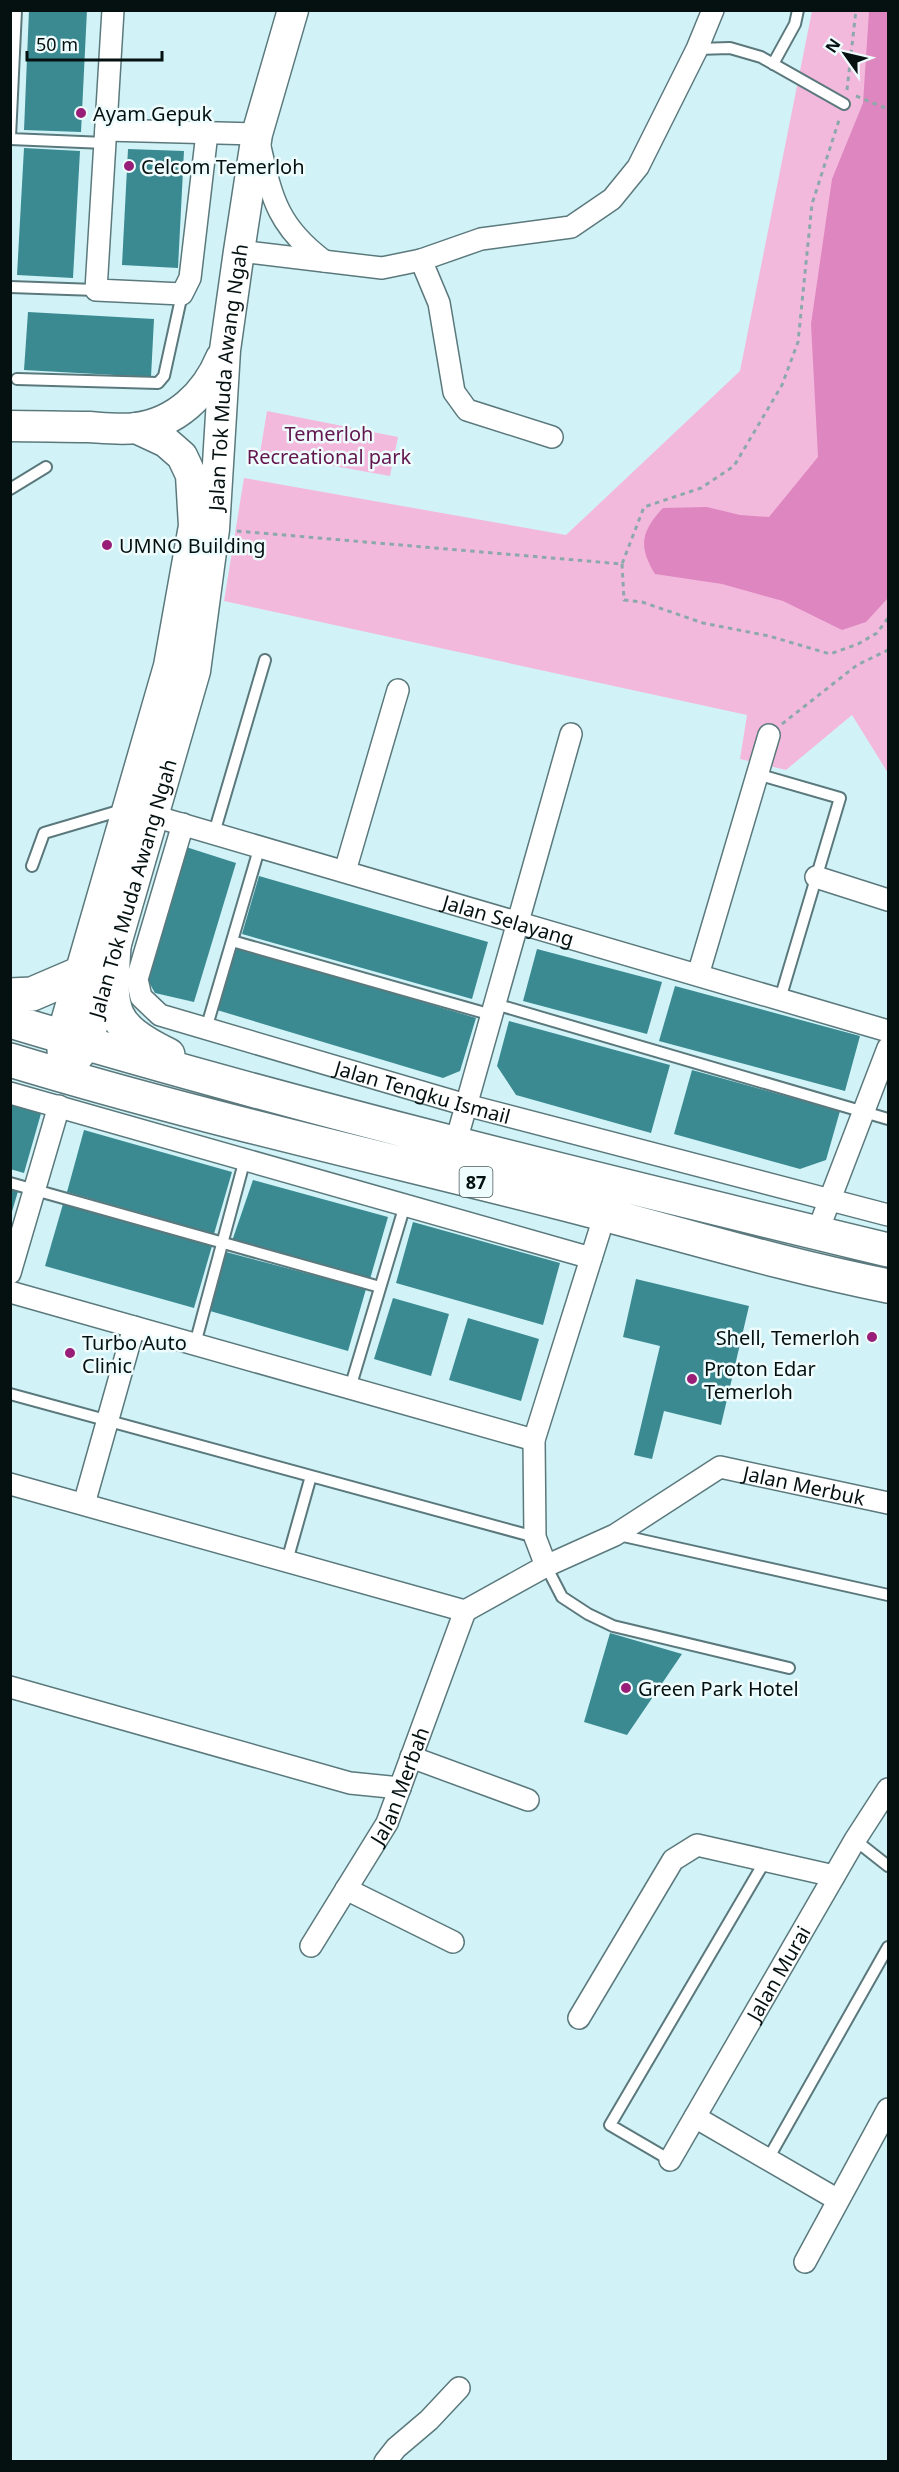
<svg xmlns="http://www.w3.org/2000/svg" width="899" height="2472" font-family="'Noto Sans',sans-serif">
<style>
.green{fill:#f3b9dd}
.water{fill:#de86bf}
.building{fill:#3b8a92}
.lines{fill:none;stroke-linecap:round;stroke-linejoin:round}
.lane-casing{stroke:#5b797d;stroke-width:14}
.street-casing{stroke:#5b797d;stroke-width:24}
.secondary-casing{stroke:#5b797d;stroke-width:33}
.primary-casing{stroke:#5b797d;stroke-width:36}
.path{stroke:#8da8ab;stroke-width:3;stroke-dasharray:4.5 4.5;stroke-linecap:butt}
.lane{stroke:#fff;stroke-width:10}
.street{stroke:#fff;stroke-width:21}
.secondary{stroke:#fff;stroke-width:30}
.primary{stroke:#fff;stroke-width:33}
.poi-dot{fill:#981e78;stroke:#eefcfd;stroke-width:2}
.labels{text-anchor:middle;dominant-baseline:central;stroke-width:5;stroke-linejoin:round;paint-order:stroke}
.shield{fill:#eefcfd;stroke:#4b5758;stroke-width:1.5}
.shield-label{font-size:18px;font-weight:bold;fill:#051011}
.poi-label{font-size:20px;fill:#051011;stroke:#eefcfd;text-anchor:start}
.street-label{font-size:20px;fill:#051011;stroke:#eefcfd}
.park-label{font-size:20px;fill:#63154e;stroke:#eefcfd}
</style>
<rect width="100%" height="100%" fill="#d1f3f7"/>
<path class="green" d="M 812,11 L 888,11 L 888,773 L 852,715 L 786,770 L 740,759 L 747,715 L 224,601 L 244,478 L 566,535 L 740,371 Z
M 267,411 L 398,437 L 390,476 L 260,453 Z"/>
<path class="water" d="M 869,11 L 888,11 L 888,598 L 866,622 L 842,630 L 783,601 L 722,584 L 655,574 C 638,547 641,531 663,508 L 707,507 L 740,515 L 769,517 L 818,457 L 811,324 L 832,179 L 863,103 Z"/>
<path class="building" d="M 29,10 L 87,10 L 81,132 L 24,130 Z
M 24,148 L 80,151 L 73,278 L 17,275 Z
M 128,149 L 184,151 L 178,268 L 122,265 Z
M 28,312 L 154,319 L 151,377 L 24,370 Z
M 186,847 L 236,863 L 194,1002 L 155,993 L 146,977 Z
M 259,876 L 488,942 L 472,999 L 242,934 Z
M 236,946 L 476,1018 L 460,1071 L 443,1078 L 217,1010 Z
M 537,949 L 662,982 L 647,1034 L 523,1001 Z
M 675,986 L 860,1036 L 845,1091 L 659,1041 Z
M 509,1021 L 670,1065 L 651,1133 L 516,1095 L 497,1066 Z
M 692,1070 L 840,1111 L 826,1160 L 800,1169 L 674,1134 Z
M 10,1101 L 42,1110 L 24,1173 L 10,1169 Z
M 84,1130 L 232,1172 L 214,1234 L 67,1192 Z
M 253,1180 L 388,1217 L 370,1279 L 232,1241 Z
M 10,1186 L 19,1188 L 11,1215 L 10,1215 Z
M 63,1204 L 212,1246 L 194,1308 L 45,1266 Z
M 413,1222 L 560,1263 L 543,1325 L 396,1283 Z
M 226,1252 L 366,1289 L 348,1351 L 210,1311 Z
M 636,1279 L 749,1306 L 721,1425 L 664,1411 L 652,1459 L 634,1455 L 660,1346 L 623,1337 Z
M 393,1298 L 449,1314 L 431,1376 L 374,1359 Z
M 468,1318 L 539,1339 L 521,1401 L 449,1380 Z
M 610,1633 L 682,1654 L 627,1735 L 584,1722 Z"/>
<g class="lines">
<g class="lane-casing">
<path id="lane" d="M 697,49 L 730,48 L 761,57 L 844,104
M 773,64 L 795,24 L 798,10
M 10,137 L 16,10
M 10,139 L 105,143
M 10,287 L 96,290
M 17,379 L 158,383 L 164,376 L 182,294
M 10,489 L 46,467
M 757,774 L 840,798 L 780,999
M 214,833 L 265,660
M 32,866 L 44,833 L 122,810
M 232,941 L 492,1015
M 495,1004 L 888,1119
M 206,1029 L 260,846
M 10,1183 L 380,1287
M 195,1344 L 245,1159
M 350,1388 L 405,1205
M 10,1394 L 535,1537
M 619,1535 L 888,1595
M 287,1561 L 311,1476
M 546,1566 L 562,1597 L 588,1614 L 613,1626 L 789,1668
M 855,1840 L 888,1866
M 768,2159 L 888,1947
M 670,2160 L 610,2125 L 765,1861"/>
</g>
<g class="street-casing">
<g id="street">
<path d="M 113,10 L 96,290 L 182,294 L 190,278 L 207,133"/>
<path d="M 106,130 L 257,134 C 271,192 273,223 324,261"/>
<path d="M 239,251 L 382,268 L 421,260 L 481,239 L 571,227 L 612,199 L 638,167 L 697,49 L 713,10"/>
<path d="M 421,260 L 439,303 L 454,392 L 467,410 L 552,437"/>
<path id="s1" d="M 140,812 L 888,1031"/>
<path id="s2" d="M 183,824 L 137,979 L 141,997 L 160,1015 L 466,1105 L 888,1215"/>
<path d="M 345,871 L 398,690"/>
<path d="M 816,877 L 888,900"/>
<path d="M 698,975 L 769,735"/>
<path d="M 10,1093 L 591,1258"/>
<path d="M 455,1145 L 571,734"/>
<path d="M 817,1233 L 888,1048"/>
<path d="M 10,1273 L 59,1106"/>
<path d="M 10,1292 L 534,1440"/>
<path id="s3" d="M 10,1484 L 465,1611 L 546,1566 L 615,1535 L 720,1467 L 888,1503"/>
<path d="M 84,1504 L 134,1327"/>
<path d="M 546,1566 L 535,1537 L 534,1440 L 605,1214"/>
<path d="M 10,1687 L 350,1783 L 400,1788"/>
<path d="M 411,1757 L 528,1800"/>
<path d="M 346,1889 L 453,1942"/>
<path id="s4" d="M 311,1946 L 387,1823 L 465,1611"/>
<path d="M 579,2018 L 673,1860 L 697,1845 L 834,1876"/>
<path d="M 695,2117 L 838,2200"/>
<path id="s5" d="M 670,2160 L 855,1840 L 888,1789"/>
<path d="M 805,2262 L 888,2109"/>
<path d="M 385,2462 L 396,2448 L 429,2420 L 459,2388"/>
</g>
</g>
<g class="secondary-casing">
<g id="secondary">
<path d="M 10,426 C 37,426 63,427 89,427 C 104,428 121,430 136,428 C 176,423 206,394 221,358"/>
<path d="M 63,1061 L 62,1036 L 169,666 L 194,526 L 191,475 L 182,456 L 166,442 L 136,428"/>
<path id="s6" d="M 63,1076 L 87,1044 L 195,671 L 214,529 L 225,350 L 239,251 L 257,134 L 293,10"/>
</g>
</g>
<g class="primary-casing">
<path id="primary" d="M 114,946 C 110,1010 107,1025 168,1055
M 10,995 L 32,994 L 81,973
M 10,1021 C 300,1108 594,1179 888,1250
M 10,1060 C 191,1115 375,1156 557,1202 C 668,1230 777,1264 888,1286"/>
</g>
<path class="path" d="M 847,90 L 856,10
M 856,96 L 888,109
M 237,531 L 622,564 L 644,507 L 701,488 L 734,466 L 782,385 L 798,342 L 812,204 L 840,117
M 622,564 L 624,600 L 642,602 L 703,623 L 769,636 L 830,654 L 858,644 L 877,633 L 888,618
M 782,724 L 857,665 L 888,650"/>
<use href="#lane" class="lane"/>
<use href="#street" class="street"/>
<use href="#secondary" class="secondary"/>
<use href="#primary" class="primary"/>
</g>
<g class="poi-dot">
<circle cx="81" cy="113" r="6"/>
<circle cx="129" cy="166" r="6"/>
<circle cx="107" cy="545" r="6"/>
<circle cx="872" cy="1337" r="6"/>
<circle cx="70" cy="1353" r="6"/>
<circle cx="692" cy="1379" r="6"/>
<circle cx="626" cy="1688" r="6"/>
</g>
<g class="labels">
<rect class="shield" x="459.5" y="1167" width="33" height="30" rx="4.5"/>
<g class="shield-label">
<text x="476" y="1182">87</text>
</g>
<g class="poi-label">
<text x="93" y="113">Ayam Gepuk</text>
<text x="141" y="166">Celcom Temerloh</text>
<text x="119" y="545">UMNO Building</text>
<text x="860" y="1337" text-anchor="end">Shell, Temerloh</text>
<text x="82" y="1342">Turbo Auto<tspan x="82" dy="23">Clinic</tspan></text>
<text x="704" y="1368">Proton Edar<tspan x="704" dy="23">Temerloh</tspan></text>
<text x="638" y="1688">Green Park Hotel</text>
</g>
<g class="street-label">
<text stroke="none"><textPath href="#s6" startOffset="724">Jalan Tok Muda Awang Ngah</textPath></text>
<text stroke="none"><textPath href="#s6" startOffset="202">Jalan Tok Muda Awang Ngah</textPath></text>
<text stroke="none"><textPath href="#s1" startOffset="384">Jalan Selayang</textPath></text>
<text stroke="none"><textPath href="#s2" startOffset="480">Jalan Tengku Ismail</textPath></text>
<text stroke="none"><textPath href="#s3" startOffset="852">Jalan Merbuk</textPath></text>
<text stroke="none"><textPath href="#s4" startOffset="184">Jalan Merbah</textPath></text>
<text stroke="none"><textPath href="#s5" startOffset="216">Jalan Murai</textPath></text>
</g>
<g class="park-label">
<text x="329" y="433">Temerloh<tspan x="329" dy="23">Recreational park</tspan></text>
</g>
</g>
<rect width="899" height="2472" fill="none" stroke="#051011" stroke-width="24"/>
<g transform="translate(845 54) rotate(304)" stroke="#eefcfd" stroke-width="4.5" paint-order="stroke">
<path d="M0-4.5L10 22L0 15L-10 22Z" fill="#051011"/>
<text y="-9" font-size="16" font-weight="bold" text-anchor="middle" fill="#051011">N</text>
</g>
<path d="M27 51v9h135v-9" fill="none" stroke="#051011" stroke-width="3"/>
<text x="36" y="51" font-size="18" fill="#051011" stroke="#eefcfd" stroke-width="4.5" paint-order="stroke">50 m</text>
</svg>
